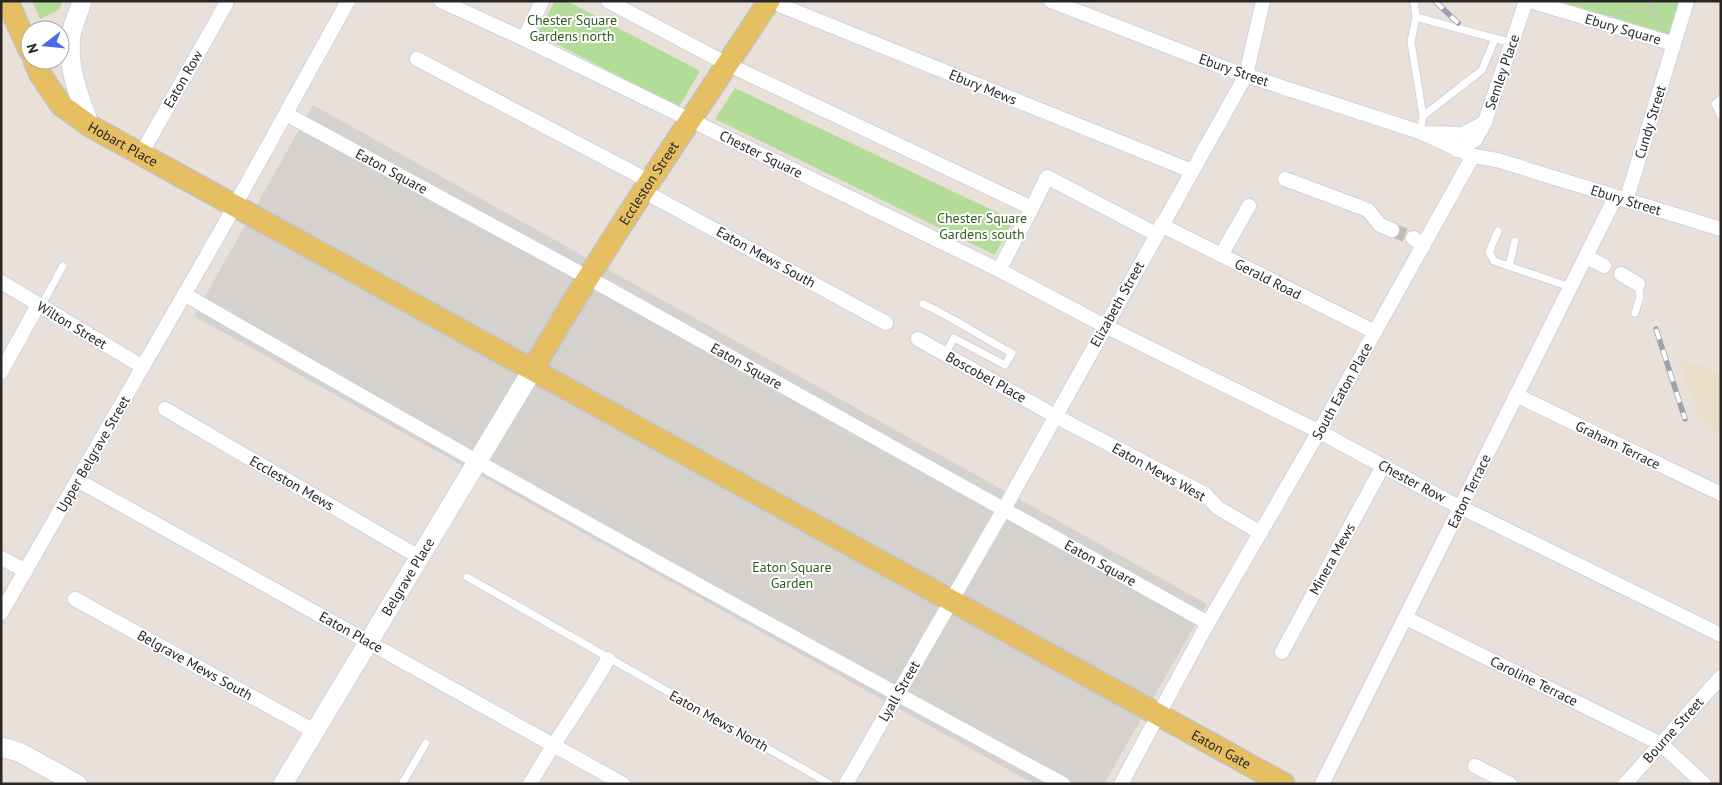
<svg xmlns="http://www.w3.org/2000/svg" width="1722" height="785" font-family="'PT Sans',sans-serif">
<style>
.education{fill:#eaddc9}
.green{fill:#b4dc99}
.plaza{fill:#d5d1cc}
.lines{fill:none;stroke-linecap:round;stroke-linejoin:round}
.minor-tunnel{stroke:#c2bcb5;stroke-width:14;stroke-dasharray:14 7;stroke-linecap:butt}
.service-casing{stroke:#cfd3df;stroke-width:9}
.minor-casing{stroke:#cfd3df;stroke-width:16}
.secondary-casing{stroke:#cfd3df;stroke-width:21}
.primary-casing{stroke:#c3c3c3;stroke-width:24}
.path{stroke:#c3c3c3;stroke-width:2.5;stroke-dasharray:4 2.5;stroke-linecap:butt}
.service{stroke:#fff;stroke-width:7}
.minor{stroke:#fff;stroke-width:14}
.secondary{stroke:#fff;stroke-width:19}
.primary{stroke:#e5bf62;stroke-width:21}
.rail-casing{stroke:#9da1b0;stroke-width:5.5}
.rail{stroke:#fff;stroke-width:4;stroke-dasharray:11;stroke-linecap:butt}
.labels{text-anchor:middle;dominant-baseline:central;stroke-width:4;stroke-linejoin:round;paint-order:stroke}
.park-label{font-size:14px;fill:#2f5d1e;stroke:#fff}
.street-label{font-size:14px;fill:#272727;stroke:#fff}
</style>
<rect width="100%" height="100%" fill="#e9e1d9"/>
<path class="education" d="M 1679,359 L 1721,373 L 1721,436 L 1698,414 Z"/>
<path class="green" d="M 32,1 L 62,1 L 60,9 L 40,19 Z
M 555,1 L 567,1 L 700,71 L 679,107 L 537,34 Z
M 1546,1 L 1683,1 L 1671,41 Z
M 735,88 L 1013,220 L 995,255 L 715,119 Z"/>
<path class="plaza" d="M 313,105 L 1207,604 L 1104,784 L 1034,784 L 194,316 Z"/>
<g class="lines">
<path class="minor-tunnel" d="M 1392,230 L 1413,238"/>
<g class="service-casing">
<path id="service" d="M 1414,1 L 1416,17 L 1411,42 L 1423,116 L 1420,132
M 1416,17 L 1512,43
M 1721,99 L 1715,104 L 1721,116
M 1423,116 L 1482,70 L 1495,39
M 1498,231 L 1489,252 L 1494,261 L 1570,287
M 1509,266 L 1515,241
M 923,304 C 954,318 981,337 1012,353 L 1005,365 L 954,338 L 945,354
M 41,306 L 63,266
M 1635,313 L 1640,297 L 1638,284
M 467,577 L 830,784
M 402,784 L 426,743"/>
</g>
<g class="minor-casing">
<g id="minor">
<path d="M 441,1 L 524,39"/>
<path d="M 542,1 L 524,39 L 999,270 L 1032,208 L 727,64 L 608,1"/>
<path d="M 776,1 L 782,6 L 1192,171"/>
<path d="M 1051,1 L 1227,69 L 1420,132 L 1473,156 L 1497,160 L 1721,229"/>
<path d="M 1530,1 L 1674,44"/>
<path d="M 417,59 L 651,182"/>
<path id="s1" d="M 286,114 L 587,277 L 1208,623"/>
<path d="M 1428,133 L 1463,134 L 1484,123"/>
<path d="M 1457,150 L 1475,140 L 1485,122 L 1526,1"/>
<path d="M 141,154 L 226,4"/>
<path d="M 1285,179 L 1368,210 L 1380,225 L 1392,230"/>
<path d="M 645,192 L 886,323"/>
<path d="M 1626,201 L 1687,1"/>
<path d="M 1032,208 L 1047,177 L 1156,234"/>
<path d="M 1161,225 L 1375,332"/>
<path d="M 1413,238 L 1424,245"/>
<path d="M 1221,255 L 1249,206"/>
<path d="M 1587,257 L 1604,266"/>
<path d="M 999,270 L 1105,326 L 1320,432 L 1446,500 L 1721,635"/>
<path d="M 1621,274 L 1638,284"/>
<path d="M 1,282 L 143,367"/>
<path d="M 184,294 C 474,462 768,625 1063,784"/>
<path d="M 918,339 L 1055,416 L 1205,494 L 1218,508 L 1261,533"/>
<path d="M 1,372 L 38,305"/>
<path d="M 1516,395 L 1721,494"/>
<path d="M 165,409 L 419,557"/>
<path d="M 79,481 L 623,784"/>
<path d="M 1,558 L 26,571"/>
<path d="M 75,599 L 314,731"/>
<path d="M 1,613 L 218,236 L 348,1"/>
<path d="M 1406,618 L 1661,744 L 1704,784"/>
<path d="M 1282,652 L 1383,466"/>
<path d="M 1475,766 L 1510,784"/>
<path d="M 530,784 C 554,741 584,702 608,659"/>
<path d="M 846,784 L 1004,509 L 1246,75 L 1263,1"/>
<path d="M 1121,784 L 1208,623 L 1325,421 L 1473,156"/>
<path d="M 1322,784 L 1615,198"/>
<path d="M 1625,784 L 1721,677"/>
</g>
</g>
<g class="secondary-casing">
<g id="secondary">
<path d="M 82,1 C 79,12 73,24 71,35 C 67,68 79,96 90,126"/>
<path d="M 1,747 L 19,752 L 77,784"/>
<path id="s2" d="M 283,784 L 533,369"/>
</g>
</g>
<g class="primary-casing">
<g id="primary">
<path d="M 7,1 L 30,51"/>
<path id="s3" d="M 34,60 L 40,74 L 61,105 L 90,126 L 1284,784"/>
<path id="s4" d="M 533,369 C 606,243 689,123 769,1"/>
</g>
</g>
<path class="path" d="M 1589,1 L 1595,5
M 1648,1 L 1663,25
M 1622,13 L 1642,10 L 1655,1"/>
<use href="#service" class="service"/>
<use href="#minor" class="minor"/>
<use href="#secondary" class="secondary"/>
<use href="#primary" class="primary"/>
<g class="rail-casing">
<path id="rail" d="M 1435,1 L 1458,23
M 1656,329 L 1685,419"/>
</g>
<use href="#rail" class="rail"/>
</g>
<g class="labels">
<g class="park-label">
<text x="572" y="20">Chester Square<tspan x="572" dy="16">Gardens north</tspan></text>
<text x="982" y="218">Chester Square<tspan x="982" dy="16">Gardens south</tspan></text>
<text x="792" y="567">Eaton Square<tspan x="792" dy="16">Garden</tspan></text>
</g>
<g class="street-label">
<text transform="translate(1623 29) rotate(16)">Ebury Square</text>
<text transform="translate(1234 70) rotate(19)">Ebury Street</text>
<text transform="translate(1502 72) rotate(-71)">Semley Place</text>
<text transform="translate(183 79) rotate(-60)">Eaton Row</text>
<text transform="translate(983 87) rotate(22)">Ebury Mews</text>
<text transform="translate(1650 122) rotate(-73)">Cundy Street</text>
<text stroke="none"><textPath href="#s3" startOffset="126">Hobart Place</textPath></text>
<text transform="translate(761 154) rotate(26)">Chester Square</text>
<text stroke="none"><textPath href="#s1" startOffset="120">Eaton Square</textPath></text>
<text stroke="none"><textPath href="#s4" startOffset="219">Eccleston Street</textPath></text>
<text transform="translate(1626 200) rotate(17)">Ebury Street</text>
<text transform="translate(766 257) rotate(29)">Eaton Mews South</text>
<text transform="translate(1268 279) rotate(27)">Gerald Road</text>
<text transform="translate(1117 304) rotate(-61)">Elizabeth Street</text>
<text transform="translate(72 325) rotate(31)">Wilton Street</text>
<text stroke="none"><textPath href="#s1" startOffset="525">Eaton Square</textPath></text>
<text transform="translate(986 377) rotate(29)">Boscobel Place</text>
<text transform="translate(1342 391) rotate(-61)">South Eaton Place</text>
<text transform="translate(1618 445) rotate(26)">Graham Terrace</text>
<text transform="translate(93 454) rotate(-60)">Upper Belgrave Street</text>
<text transform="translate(1159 472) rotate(29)">Eaton Mews West</text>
<text transform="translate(1412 481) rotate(28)">Chester Row</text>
<text transform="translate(292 483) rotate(30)">Eccleston Mews</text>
<text transform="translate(1469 491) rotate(-64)">Eaton Terrace</text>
<text transform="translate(1332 559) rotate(-61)">Minera Mews</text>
<text stroke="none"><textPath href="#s1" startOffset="930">Eaton Square</textPath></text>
<text stroke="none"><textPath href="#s2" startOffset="242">Belgrave Place</textPath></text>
<text transform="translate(351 632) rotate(29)">Eaton Place</text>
<text transform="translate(195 665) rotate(29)">Belgrave Mews South</text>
<text transform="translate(1534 681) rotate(26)">Caroline Terrace</text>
<text transform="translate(899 691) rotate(-60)">Lyall Street</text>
<text transform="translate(719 721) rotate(29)">Eaton Mews North</text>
<text transform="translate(1673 730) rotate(-48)">Bourne Street</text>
<text stroke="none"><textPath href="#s3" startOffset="1380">Eaton Gate</textPath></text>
</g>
</g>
<rect width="1722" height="785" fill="none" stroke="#272727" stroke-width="5"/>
<g transform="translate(45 45) rotate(254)"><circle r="24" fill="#ffffff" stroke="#a9a9a9"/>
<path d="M0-4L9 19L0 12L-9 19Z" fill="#446ceb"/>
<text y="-8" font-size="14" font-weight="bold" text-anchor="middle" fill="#272727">N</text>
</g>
</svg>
